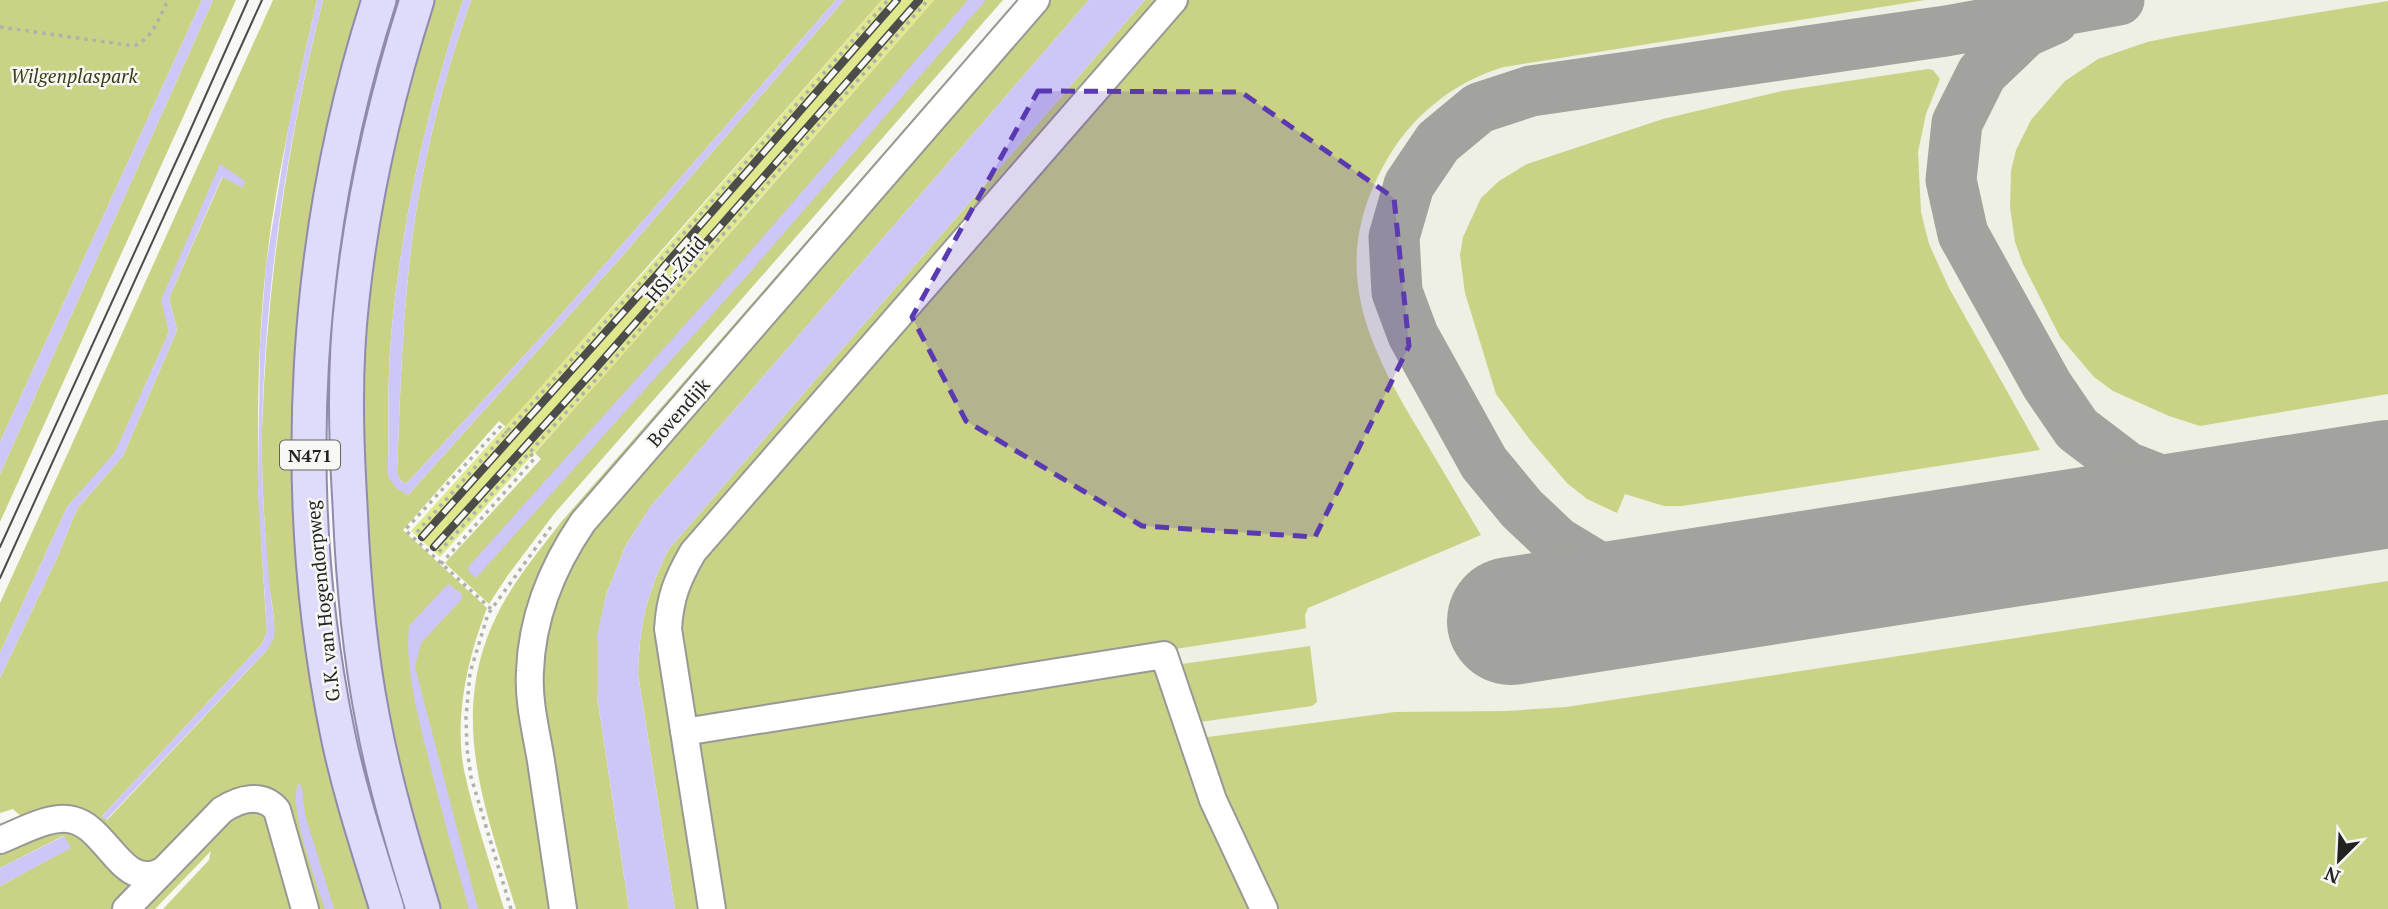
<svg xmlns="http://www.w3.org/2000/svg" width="2388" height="909" font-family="'PT Serif',serif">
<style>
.built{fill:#eef0e3}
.green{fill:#cad286}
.water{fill:#cdc7f9}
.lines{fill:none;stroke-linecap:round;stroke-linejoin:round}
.taxiway{stroke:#a2a29e;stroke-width:51}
.runway{stroke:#a2a29e;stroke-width:128}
.building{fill:#dfe88c}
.minor-casing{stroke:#989894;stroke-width:30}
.major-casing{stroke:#908bad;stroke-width:37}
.path{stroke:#b0b1ad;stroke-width:3.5;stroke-dasharray:3.5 5;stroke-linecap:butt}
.minor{stroke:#fff;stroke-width:26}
.major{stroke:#dfdbfb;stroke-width:33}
.tram{stroke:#4c4d4a;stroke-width:2}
.rail-casing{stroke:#4c4d4a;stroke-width:8}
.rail{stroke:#f7f8f3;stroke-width:5;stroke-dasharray:16;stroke-linecap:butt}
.marked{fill:#5b39b1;fill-opacity:0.2;stroke:#5b39b1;stroke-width:5;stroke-dasharray:14 9;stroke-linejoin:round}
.labels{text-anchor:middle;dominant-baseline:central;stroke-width:5;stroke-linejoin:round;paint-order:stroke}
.shield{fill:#f7f8f3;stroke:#636461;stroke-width:2}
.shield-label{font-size:18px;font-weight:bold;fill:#232422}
.park-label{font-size:19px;font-style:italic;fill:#393c15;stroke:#f7f8f3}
.street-label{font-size:19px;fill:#232422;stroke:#f7f8f3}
</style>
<rect width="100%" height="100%" fill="#f7f8f3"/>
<path class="built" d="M 1154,0 L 2388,0 L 2388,909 L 688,909 Z"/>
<path class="green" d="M 0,0 L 202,0 L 0,442 Z
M 213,0 L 236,0 L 0,522 L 0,474 Z
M 273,0 L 317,0 C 297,87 276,176 266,266 C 253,387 258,509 267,631 L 262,644 L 102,816 L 107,820 L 267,650 C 269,644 274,636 274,630 C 275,615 270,594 268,578 C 265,528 261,479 262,429 C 267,284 287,141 323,0 L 369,0 L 299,362 L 373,909 L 311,909 L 272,795 L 147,869 L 86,818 L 26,821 L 13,809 L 0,813 L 0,678 L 57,558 L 77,509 L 123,456 L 177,330 L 169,298 L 223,176 L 243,187 L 220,165 L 162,300 L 169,332 L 115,453 L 67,507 L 0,653 L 0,603 Z
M 428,0 L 463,0 C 427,109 401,223 391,337 C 387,383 389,430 388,476 L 408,495 L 616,263 L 844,0 L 882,0 L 506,427 L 499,421 L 403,530 L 487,608 C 468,657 454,717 464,770 C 474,817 490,863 504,909 L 432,909 L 371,653 L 356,388 L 382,164 Z
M 471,0 L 836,0 L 543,335 L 406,484 L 400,480 L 397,473 C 400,398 402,324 411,249 C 421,165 443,80 471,0 Z
M 934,0 L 1003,0 L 554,514 L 508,575 L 489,604 L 445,563 L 541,459 L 535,453 L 761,198 Z
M 1017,0 L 1023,0 L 575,514 L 527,616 L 553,909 L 516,909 C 481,797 442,700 511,590 C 526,566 545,543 562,521 Z
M 1049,0 L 1089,0 L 651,506 L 626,545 L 606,595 L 598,635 L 597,696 L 629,909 L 572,909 L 540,678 L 547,627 L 559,590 L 581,544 L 622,493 Z
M 1145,0 L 1164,0 L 666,589 L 707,909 L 675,909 L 638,674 C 640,622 646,597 668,550 Z
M 1182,0 L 1925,0 L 1504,67 C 1456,81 1415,113 1389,156 C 1328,259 1362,336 1418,429 C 1439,464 1460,500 1481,535 L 1308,608 L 1305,615 L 1306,628 L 1297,630 L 693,724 L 680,639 L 685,581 Z
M 2388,1 L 2388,394 L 2200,426 L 2169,416 L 2113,391 L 2094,377 L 2060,337 L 2023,264 L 2015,242 L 2010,207 L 2011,171 L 2016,150 L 2031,120 L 2065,81 L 2098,59 L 2147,42 L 2182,35 Z
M 1928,69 L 1933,70 L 1940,79 L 1926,114 L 1918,152 L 1921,212 L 1929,244 L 1949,288 L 2040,450 L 1682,506 L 1664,506 L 1625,494 L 1617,513 L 1587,499 L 1567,483 L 1530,440 L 1496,394 L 1465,293 L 1460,255 L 1463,237 L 1481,198 L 1499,181 L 1527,164 L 1663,119 L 1782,91 Z
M 2388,581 L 2388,909 L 1271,909 L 1200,738 L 1395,712 L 1506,711 L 1566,707 Z
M 1310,646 L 1317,702 L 1312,706 L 1193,723 L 1175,665 Z
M 1160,668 L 1258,909 L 719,909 L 695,738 Z
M 238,807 L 267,813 L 300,909 L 163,909 L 209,860 L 211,851 L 155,909 L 133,909 Z
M 68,825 L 137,883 L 121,909 L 0,909 L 0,886 L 70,848 L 63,836 L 0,868 L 0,844 Z"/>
<path class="water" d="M 202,0 L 213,0 L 0,474 L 0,442 Z
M 317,0 L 323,0 C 287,141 265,285 262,431 C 261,481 265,530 269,580 C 270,598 276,620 274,638 L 267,650 L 106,820 L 102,816 L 262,644 L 267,631 L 258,496 L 260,344 L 266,265 L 290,118 Z
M 463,0 L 471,0 C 443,80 421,165 411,249 C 402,324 400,398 397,473 L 400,480 L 406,484 L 543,335 L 836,0 L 844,0 L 616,263 L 408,495 L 396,488 L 388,476 C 389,430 387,383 391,337 C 401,223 427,109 463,0 Z
M 968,0 L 986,0 L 752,270 L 476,578 L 468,571 L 469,566 L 743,260 Z
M 1089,0 L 1145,0 L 668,550 C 646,597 640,622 638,674 L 675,909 L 629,909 L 597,696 L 597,636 L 606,595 L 626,545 L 651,506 Z
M 220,164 L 245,181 L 243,188 L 222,177 L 169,298 L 177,330 L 123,456 L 77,509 L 57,558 L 0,678 L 0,653 L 67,507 L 115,452 L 169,332 L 161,300 Z
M 448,584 L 461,593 L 462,599 L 421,643 L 415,667 L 478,909 L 469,909 C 454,857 440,805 427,753 C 417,712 405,668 409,626 Z
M 299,783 L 302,788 L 305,815 L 334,909 L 325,909 C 317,885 286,801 299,783 Z
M 64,836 L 71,848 L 0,886 L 0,868 Z"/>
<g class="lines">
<path class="taxiway" d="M 2054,19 L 2025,32 L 1982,73 L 1957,123 L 1951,180 L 1963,234 L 2047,385 L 2077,429 L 2127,467 L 2181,488 L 2247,494 L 2317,495
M 1744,585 L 1653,581 L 1600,568 L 1557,542 L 1522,509 L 1484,463 L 1413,335 L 1397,292 L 1394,237 L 1409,185 L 1438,142 L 1479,108 L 1531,91 L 1946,31 L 2119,0"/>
<path class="runway" d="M 1511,621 L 2388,484"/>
</g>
<path class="building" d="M 882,0 L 934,0 L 604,376 L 440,557 L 411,531 L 646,270 Z"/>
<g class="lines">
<g class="minor-casing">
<path id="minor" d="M 684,732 L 1164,655 L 1213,800 L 1264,909
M 0,840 C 21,832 51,814 73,820 C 108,828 124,896 165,869
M 126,909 L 222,810 C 239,799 262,792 277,810 L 305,909
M 563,909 C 556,860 548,810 541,761 C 536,731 528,701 530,671 C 532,616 553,566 583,522 L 1036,0
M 712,909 L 668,629 C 670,597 677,580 693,552 L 1174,0"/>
</g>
<g class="major-casing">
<path id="major" d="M 379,0 C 304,234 288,490 337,731 C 349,791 369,850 387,909
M 417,0 C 386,97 363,197 352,299 C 344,367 346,437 350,505 C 353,577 359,649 373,720 C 385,784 404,847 423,909"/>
</g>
<path class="path" d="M 0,27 L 134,46 C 153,38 159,18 168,0
M 417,532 L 649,273 L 888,0
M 439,552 L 601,374 L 928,0
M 441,564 L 535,458 L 529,453
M 491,609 L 405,530 L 500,427 L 507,433
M 511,909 L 471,777 L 467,749 L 466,717 L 470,673 L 488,614 L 553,524"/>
<use href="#minor" class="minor"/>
<use href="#major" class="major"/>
<path class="tram" d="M 0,547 L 185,142 L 248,0
M 0,578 L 262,0"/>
<g class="rail-casing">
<path id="rail" d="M 422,537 L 654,278 L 897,0
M 434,547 L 595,369 L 919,0"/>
</g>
<use href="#rail" class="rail"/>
</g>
<path class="marked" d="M 1038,91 L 1241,92 L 1394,198 L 1409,346 L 1315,537 L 1142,526 L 966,421 L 912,317 Z"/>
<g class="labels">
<rect class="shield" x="280" y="440.5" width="60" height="29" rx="5"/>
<g class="shield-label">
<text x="310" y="455">N471</text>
</g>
<g class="park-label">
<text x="74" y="75">Wilgenplaspark</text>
</g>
<g class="street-label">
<text transform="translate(675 269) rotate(-49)">HSL-Zuid</text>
<text transform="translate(678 412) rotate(-49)">Bovendijk</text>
<text transform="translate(322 601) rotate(-96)">G.K. van Hogendorpweg</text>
</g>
</g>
<g transform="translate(2339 860) rotate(204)" stroke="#f7f8f3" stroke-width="5" paint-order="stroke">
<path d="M0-5L12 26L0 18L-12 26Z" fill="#232422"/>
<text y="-10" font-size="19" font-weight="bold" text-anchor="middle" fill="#232422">N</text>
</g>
</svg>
